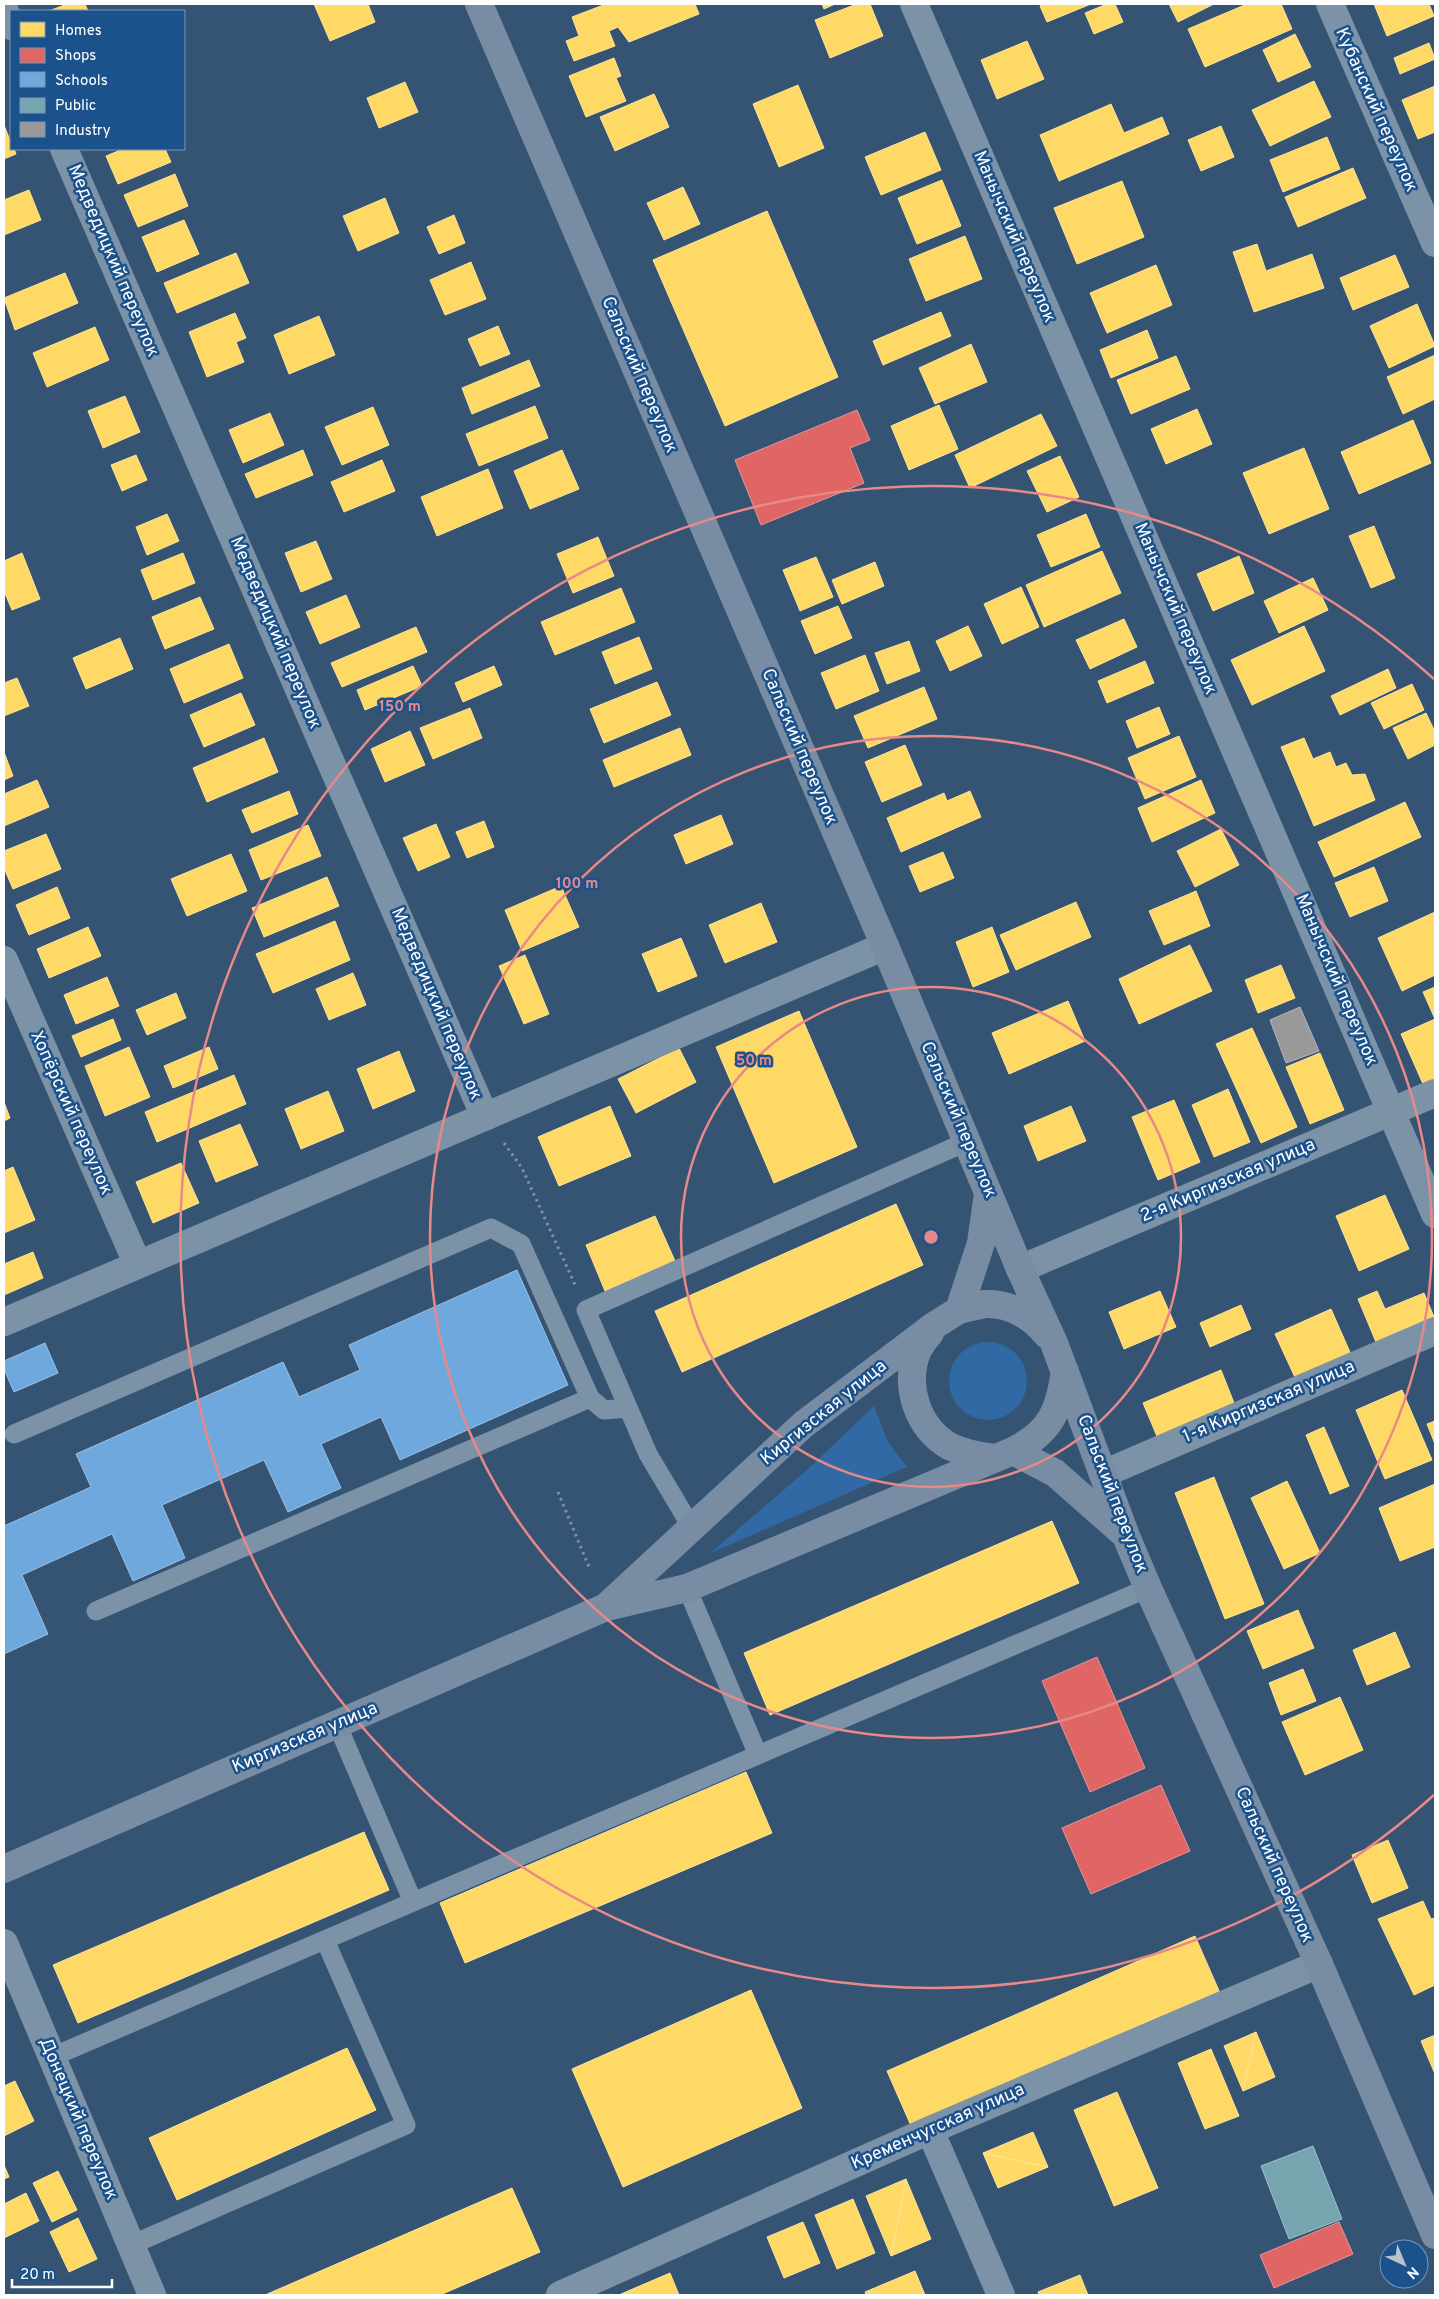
<svg xmlns="http://www.w3.org/2000/svg" width="1439" height="2299" font-family="Overpass,sans-serif">
<style>
.green{fill:#3069a3}
.homes{fill:#ffd966;stroke:#ffe494}
.shops{fill:#e06666;stroke:#e99494}
.schools{fill:#6fa8dc;stroke:#9ac2e6}
.public{fill:#76a5af;stroke:#9fc0c7}
.industry{fill:#999;stroke:#b8b8b8}
.lines{fill:none;stroke-linecap:round;stroke-linejoin:round}
.path{stroke:#7c92a7;stroke-width:3;stroke-dasharray:2.5 4;stroke-linecap:butt}
.service{stroke:#7c92a7;stroke-width:19}
.minor{stroke:#7c92a7;stroke-width:28}
.secondary{stroke:#788da3;stroke-width:28}
.ring{fill:none;stroke:#e88989;stroke-width:2.5}
.labels{text-anchor:middle;dominant-baseline:central;stroke-width:5;stroke-linejoin:round;paint-order:stroke}
.street-label{font-size:18px;fill:#fff;stroke:#1c528c}
.centre{fill:#e88989;stroke:#1c528c;stroke-width:2.5}
.ring-label{font-size:15px;text-anchor:middle;font-weight:bold;fill:#e88989;stroke:#1c528c;stroke-width:5;stroke-linejoin:round;paint-order:stroke}
</style>
<rect width="100%" height="100%" fill="#355373"/>
<path class="green" d="M949 1381a39 39 0 1 1 78 0a39 39 0 1 1-78 0Z
M 874,1406 L 888,1442 L 907,1467 L 709,1554 L 808,1469 Z"/>
<path class="homes" d="M 67,4 L 85,4 L 88,11 L 49,11 Z
M 314,4 L 368,4 L 375,22 L 330,41 Z
M 606,4 L 695,4 L 699,14 L 629,42 L 618,27 L 609,31 L 615,46 L 574,61 L 566,41 L 579,36 L 572,17 Z
M 822,4 L 835,4 L 824,9 Z
M 857,4 L 870,4 L 883,36 L 830,58 L 815,20 Z
M 1046,4 L 1091,4 L 1047,22 L 1040,6 Z
M 1107,4 L 1115,4 L 1123,22 L 1094,34 L 1085,13 Z
M 1169,4 L 1214,4 L 1178,22 Z
M 1247,4 L 1281,4 L 1292,29 L 1205,67 L 1188,29 Z
M 1374,4 L 1429,4 L 1434,16 L 1387,36 Z
M 1295,34 L 1311,67 L 1278,82 L 1263,50 Z
M 1027,41 L 1044,79 L 997,99 L 981,60 Z
M 1429,43 L 1435,59 L 1400,74 L 1394,58 Z
M 614,58 L 621,76 L 616,78 L 626,101 L 586,117 L 569,76 Z
M 1314,81 L 1331,117 L 1270,146 L 1252,110 Z
M 405,82 L 418,112 L 379,128 L 367,98 Z
M 798,85 L 824,148 L 779,167 L 753,104 Z
M 1435,86 L 1435,132 L 1418,139 L 1402,100 Z
M 654,94 L 669,127 L 615,151 L 600,117 Z
M 1111,104 L 1124,133 L 1162,117 L 1169,134 L 1059,181 L 1040,135 Z
M 4,125 L 11,143 L 11,149 L 14,149 L 16,154 L 4,159 Z
M 1221,126 L 1234,157 L 1201,171 L 1188,140 Z
M 925,132 L 941,170 L 881,195 L 865,157 Z
M 1327,137 L 1340,169 L 1283,192 L 1270,160 Z
M 123,149 L 165,149 L 171,162 L 118,184 L 106,156 Z
M 1353,168 L 1366,198 L 1298,227 L 1285,197 Z
M 175,174 L 188,206 L 138,227 L 124,195 Z
M 942,180 L 961,226 L 917,244 L 898,198 Z
M 1122,181 L 1144,237 L 1077,264 L 1054,208 Z
M 683,187 L 700,224 L 664,240 L 647,203 Z
M 29,190 L 41,220 L 4,235 L 4,200 Z
M 385,198 L 399,233 L 358,251 L 343,216 Z
M 767,211 L 838,377 L 725,426 L 653,260 Z
M 454,215 L 465,243 L 439,254 L 427,227 Z
M 184,220 L 199,254 L 157,272 L 142,237 Z
M 965,236 L 982,279 L 926,301 L 909,259 Z
M 1257,244 L 1266,271 L 1312,254 L 1324,288 L 1254,312 L 1233,252 Z
M 236,253 L 249,283 L 177,313 L 164,283 Z
M 1395,255 L 1409,287 L 1353,310 L 1340,278 Z
M 471,262 L 486,299 L 445,315 L 430,280 Z
M 1156,265 L 1172,305 L 1107,333 L 1090,293 Z
M 65,273 L 78,303 L 15,330 L 4,298 Z
M 1417,304 L 1435,346 L 1389,368 L 1370,326 Z
M 941,312 L 951,336 L 883,365 L 873,341 Z
M 235,313 L 246,338 L 236,342 L 244,362 L 207,377 L 189,332 Z
M 319,316 L 335,355 L 289,374 L 274,335 Z
M 498,326 L 510,354 L 480,366 L 468,339 Z
M 95,327 L 109,360 L 47,387 L 33,353 Z
M 1147,330 L 1158,358 L 1111,378 L 1100,350 Z
M 971,344 L 987,382 L 935,404 L 919,368 Z
M 1435,355 L 1435,399 L 1403,414 L 1387,377 Z
M 1176,356 L 1190,389 L 1131,414 L 1117,380 Z
M 529,360 L 540,386 L 472,414 L 462,388 Z
M 125,396 L 140,432 L 103,448 L 88,411 Z
M 939,405 L 958,449 L 909,470 L 891,426 Z
M 535,406 L 548,438 L 479,466 L 466,434 Z
M 373,407 L 389,445 L 342,465 L 325,427 Z
M 1197,409 L 1212,444 L 1166,464 L 1151,429 Z
M 270,413 L 284,445 L 243,463 L 229,430 Z
M 1041,414 L 1057,446 L 970,488 L 955,455 Z
M 1413,420 L 1431,463 L 1359,494 L 1341,452 Z
M 1304,448 L 1329,509 L 1269,534 L 1243,473 Z
M 303,450 L 313,475 L 256,498 L 245,474 Z
M 562,450 L 579,489 L 530,509 L 514,471 Z
M 136,455 L 147,480 L 122,491 L 111,465 Z
M 1060,456 L 1079,497 L 1047,512 L 1027,471 Z
M 382,460 L 395,491 L 344,512 L 331,482 Z
M 488,469 L 503,508 L 437,536 L 421,497 Z
M 167,514 L 179,541 L 147,555 L 136,527 Z
M 1086,514 L 1100,547 L 1051,567 L 1037,535 Z
M 1374,526 L 1395,578 L 1371,588 L 1349,536 Z
M 598,537 L 614,576 L 573,593 L 557,554 Z
M 316,541 L 332,579 L 301,592 L 285,553 Z
M 1102,551 L 1121,593 L 1044,627 L 1026,585 Z
M 22,553 L 40,599 L 12,610 L 4,591 L 4,561 Z
M 183,553 L 195,583 L 153,600 L 141,570 Z
M 1239,556 L 1254,593 L 1213,611 L 1197,574 Z
M 816,557 L 833,597 L 800,611 L 783,570 Z
M 875,562 L 884,586 L 842,604 L 832,580 Z
M 1313,578 L 1328,610 L 1279,633 L 1264,601 Z
M 1021,587 L 1039,627 L 1002,644 L 984,604 Z
M 621,588 L 635,622 L 555,655 L 541,622 Z
M 346,595 L 360,627 L 320,644 L 306,612 Z
M 200,597 L 214,629 L 165,649 L 152,617 Z
M 838,606 L 852,638 L 815,654 L 801,621 Z
M 1124,619 L 1137,647 L 1090,669 L 1076,640 Z
M 968,626 L 982,656 L 950,671 L 936,641 Z
M 1304,626 L 1325,671 L 1252,705 L 1231,660 Z
M 416,627 L 427,652 L 342,687 L 331,663 Z
M 639,637 L 652,669 L 615,684 L 602,652 Z
M 120,638 L 133,669 L 86,689 L 73,658 Z
M 909,641 L 920,671 L 887,684 L 875,653 Z
M 229,644 L 243,678 L 184,703 L 170,669 Z
M 865,655 L 879,691 L 836,709 L 821,673 Z
M 1145,661 L 1154,683 L 1107,703 L 1098,681 Z
M 413,666 L 422,686 L 365,710 L 357,690 Z
M 494,666 L 502,685 L 463,702 L 455,683 Z
M 1388,669 L 1396,688 L 1340,715 L 1331,696 Z
M 17,678 L 29,706 L 4,716 L 4,683 Z
M 657,682 L 671,715 L 604,743 L 590,709 Z
M 1412,684 L 1424,710 L 1384,729 L 1371,703 Z
M 924,687 L 937,719 L 868,748 L 854,716 Z
M 241,693 L 255,725 L 204,747 L 190,715 Z
M 1159,707 L 1170,734 L 1137,748 L 1126,721 Z
M 470,708 L 482,738 L 433,759 L 420,728 Z
M 1426,713 L 1435,732 L 1435,745 L 1408,759 L 1393,728 Z
M 680,728 L 691,755 L 614,787 L 603,760 Z
M 410,731 L 425,765 L 385,782 L 371,749 Z
M 1179,736 L 1196,777 L 1145,799 L 1128,758 Z
M 264,738 L 278,772 L 207,802 L 193,768 Z
M 1304,738 L 1313,759 L 1330,752 L 1336,767 L 1346,763 L 1352,775 L 1365,774 L 1375,800 L 1314,826 L 1281,747 Z
M 905,745 L 922,785 L 882,802 L 865,762 Z
M 4,752 L 13,776 L 4,780 Z
M 37,780 L 49,807 L 4,826 L 4,794 Z
M 1201,780 L 1215,813 L 1152,842 L 1138,808 Z
M 289,791 L 298,814 L 252,833 L 242,810 Z
M 970,791 L 981,817 L 901,852 L 887,818 L 944,793 L 947,801 Z
M 1405,802 L 1421,837 L 1334,877 L 1318,842 Z
M 721,815 L 733,844 L 686,864 L 674,835 Z
M 484,821 L 494,847 L 467,858 L 456,832 Z
M 436,824 L 450,857 L 418,871 L 403,838 Z
M 308,825 L 321,856 L 261,880 L 249,850 Z
M 1221,829 L 1239,865 L 1195,887 L 1177,851 Z
M 46,834 L 61,869 L 13,889 L 4,868 L 4,851 Z
M 943,852 L 954,878 L 920,892 L 909,866 Z
M 231,854 L 247,891 L 187,916 L 171,879 Z
M 1374,867 L 1388,901 L 1350,917 L 1335,883 Z
M 327,877 L 339,906 L 264,937 L 252,908 Z
M 561,886 L 579,927 L 522,951 L 505,910 Z
M 57,887 L 70,918 L 29,935 L 16,905 Z
M 1196,891 L 1210,926 L 1164,945 L 1149,911 Z
M 1076,902 L 1091,937 L 1016,970 L 1000,935 Z
M 761,903 L 777,942 L 725,963 L 709,925 Z
M 1435,912 L 1435,975 L 1402,991 L 1378,938 Z
M 335,921 L 350,960 L 273,993 L 256,954 Z
M 88,927 L 101,956 L 49,978 L 37,949 Z
M 992,927 L 1009,972 L 973,987 L 956,942 Z
M 681,938 L 697,976 L 658,992 L 642,954 Z
M 1190,945 L 1212,991 L 1139,1024 L 1119,979 Z
M 525,955 L 549,1014 L 524,1024 L 499,966 Z
M 1281,965 L 1295,998 L 1258,1013 L 1245,980 Z
M 353,973 L 366,1005 L 329,1020 L 316,989 Z
M 107,977 L 119,1006 L 76,1024 L 64,995 Z
M 1435,987 L 1435,1019 L 1423,992 Z
M 176,993 L 186,1018 L 147,1035 L 136,1010 Z
M 1068,1001 L 1085,1041 L 1009,1074 L 992,1033 Z
M 799,1011 L 857,1147 L 774,1183 L 716,1047 Z
M 113,1019 L 121,1040 L 81,1057 L 72,1036 Z
M 1435,1019 L 1435,1079 L 1423,1084 L 1401,1034 Z
M 1252,1028 L 1297,1127 L 1261,1143 L 1216,1044 Z
M 129,1047 L 150,1097 L 105,1116 L 85,1066 Z
M 209,1047 L 218,1069 L 173,1088 L 164,1066 Z
M 679,1048 L 696,1082 L 636,1113 L 618,1079 Z
M 399,1051 L 415,1091 L 373,1109 L 357,1069 Z
M 1320,1053 L 1344,1110 L 1310,1124 L 1286,1067 Z
M 234,1075 L 246,1104 L 157,1142 L 145,1112 Z
M 1228,1089 L 1250,1142 L 1214,1157 L 1192,1105 Z
M 328,1091 L 344,1131 L 301,1149 L 285,1109 Z
M 1174,1100 L 1200,1162 L 1158,1180 L 1132,1117 Z
M 4,1102 L 10,1118 L 4,1121 Z
M 610,1106 L 631,1156 L 559,1186 L 538,1137 Z
M 1071,1106 L 1086,1141 L 1038,1161 L 1024,1126 Z
M 240,1124 L 258,1165 L 216,1182 L 199,1141 Z
M 181,1163 L 199,1203 L 153,1223 L 136,1182 Z
M 13,1167 L 35,1220 L 4,1233 L 4,1171 Z
M 1385,1195 L 1409,1249 L 1359,1271 L 1336,1216 Z
M 896,1204 L 923,1265 L 682,1372 L 655,1311 Z
M 655,1216 L 675,1261 L 605,1291 L 586,1245 Z
M 33,1252 L 43,1278 L 4,1295 L 4,1264 Z
M 1160,1291 L 1176,1327 L 1124,1349 L 1109,1312 Z
M 1377,1291 L 1385,1309 L 1424,1293 L 1434,1317 L 1376,1342 L 1358,1299 Z
M 1241,1305 L 1251,1329 L 1210,1347 L 1200,1323 Z
M 1331,1309 L 1353,1359 L 1298,1384 L 1275,1334 Z
M 1221,1370 L 1236,1408 L 1159,1441 L 1143,1403 Z
M 1402,1390 L 1432,1460 L 1385,1479 L 1356,1410 Z
M 1435,1421 L 1435,1444 L 1427,1424 Z
M 1324,1427 L 1349,1486 L 1330,1494 L 1306,1435 Z
M 1214,1477 L 1264,1604 L 1225,1619 L 1175,1493 Z
M 1287,1481 L 1320,1553 L 1284,1569 L 1251,1498 Z
M 1435,1484 L 1435,1547 L 1400,1561 L 1379,1508 Z
M 1052,1521 L 1079,1583 L 770,1715 L 744,1653 Z
M 1298,1610 L 1314,1648 L 1263,1669 L 1247,1631 Z
M 1395,1632 L 1410,1667 L 1367,1685 L 1353,1650 Z
M 1303,1669 L 1316,1701 L 1281,1715 L 1269,1683 Z
M 1340,1697 L 1363,1750 L 1305,1775 L 1282,1722 Z
M 746,1772 L 772,1833 L 465,1963 L 440,1903 Z
M 364,1832 L 389,1890 L 78,2023 L 53,1965 Z
M 1388,1840 L 1408,1888 L 1372,1903 L 1352,1855 Z
M 1423,1901 L 1431,1919 L 1435,1918 L 1435,1985 L 1414,1995 L 1378,1919 Z
M 1195,1936 L 1220,1993 L 912,2128 L 887,2071 Z
M 751,1990 L 802,2108 L 623,2187 L 572,2069 Z
M 1256,2032 L 1275,2077 L 1243,2091 Z
M 1256,2032 L 1243,2091 L 1224,2046 Z
M 1435,2035 L 1435,2074 L 1421,2041 Z
M 347,2048 L 376,2110 L 177,2200 L 149,2138 Z
M 1211,2049 L 1239,2116 L 1205,2129 L 1178,2063 Z
M 15,2081 L 34,2121 L 4,2136 L 4,2086 Z
M 1117,2092 L 1158,2188 L 1114,2206 L 1074,2110 Z
M 1033,2132 L 1048,2167 L 983,2153 Z
M 983,2153 L 1048,2167 L 998,2188 Z
M 4,2165 L 9,2177 L 4,2179 Z
M 58,2171 L 77,2210 L 52,2222 L 33,2183 Z
M 906,2179 L 891,2256 L 866,2196 Z
M 906,2179 L 931,2239 L 891,2256 Z
M 512,2188 L 540,2252 L 440,2295 L 265,2295 Z
M 26,2193 L 39,2221 L 4,2238 L 4,2204 Z
M 853,2199 L 875,2253 L 837,2269 L 815,2215 Z
M 78,2218 L 97,2259 L 69,2272 L 50,2232 Z
M 803,2222 L 820,2263 L 784,2278 L 767,2237 Z
M 915,2271 L 925,2295 L 866,2295 L 865,2292 Z
M 670,2273 L 679,2295 L 621,2294 Z
M 1080,2275 L 1088,2295 L 1039,2295 L 1038,2292 Z"/>
<path class="shops" d="M 857,410 L 870,440 L 850,448 L 864,483 L 761,525 L 735,460 Z
M 1097,1657 L 1145,1768 L 1090,1792 L 1042,1681 Z
M 1161,1785 L 1190,1851 L 1091,1894 L 1062,1828 Z
M 1339,2222 L 1353,2254 L 1274,2288 L 1260,2255 Z"/>
<path class="schools" d="M 517,1270 L 568,1385 L 400,1460 L 381,1417 L 321,1444 L 341,1488 L 288,1512 L 264,1460 L 162,1505 L 185,1558 L 133,1581 L 112,1534 L 22,1575 L 48,1634 L 4,1654 L 4,1526 L 91,1487 L 76,1454 L 283,1362 L 299,1397 L 360,1370 L 349,1345 Z
M 45,1343 L 58,1373 L 14,1392 L 4,1369 L 4,1361 Z"/>
<path class="public" d="M 1313,2146 L 1342,2219 L 1289,2239 L 1261,2166 Z"/>
<path class="industry" d="M 1300,1007 L 1319,1051 L 1286,1063 L 1270,1020 Z"/>
<g class="lines">
<path class="path" d="M 504,1143 L 522,1168 L 576,1287
M 558,1492 L 589,1567"/>
<path class="service" d="M 14,1434 L 491,1228 L 521,1244 L 590,1398
M 692,1528 L 648,1454 L 586,1310 L 966,1142
M 96,1611 L 590,1398 L 604,1410 L 628,1408
M 337,1724 L 413,1902 L 758,1755 L 687,1588
M 758,1755 L 1148,1588
M 52,2057 L 413,1902
M 131,2245 L 406,2125 L 325,1940"/>
<path class="minor" d="M 914,4 L 1435,1214
M 1330,4 L 1435,243
M 4,9 L 11,26
M 64,149 L 485,1117
M 4,960 L 138,1265
M 1020,1269 L 1435,1093
M 4,1322 L 885,946
M 1103,1474 L 1435,1331
M 4,1943 L 152,2295
M 930,2130 L 1001,2295
M 560,2295 L 930,2130 L 1319,1964"/>
<path class="secondary" d="M 479,4 L 885,946 L 1020,1269 L 1054,1343 L 1126,1536 L 1148,1588 L 1319,1964 L 1435,2235
M 959,1310 C 968,1308 977,1305 986,1304 C 1010,1303 1033,1317 1047,1335
M 930,1333 C 926,1338 920,1345 917,1352 C 904,1386 917,1427 949,1446 C 963,1453 979,1456 994,1458
M 1013,1451 L 1055,1473 L 1122,1532
M 607,1606 L 804,1424 L 935,1325 L 959,1310 L 981,1243 L 988,1193
M 4,1869 L 606,1607 L 687,1588 L 1013,1451 C 1051,1432 1059,1411 1065,1371"/>
</g>
<g class="ring">
<circle cx="931" cy="1237" r="250"/>
<circle cx="931" cy="1237" r="501"/>
<path d="M1434 1795A751 751 0 1 1 1434 679"/>
</g>
<g class="labels">
<g class="street-label">
<text transform="translate(1376 110) rotate(66)">Кубанский переулок</text>
<text transform="translate(1014 237) rotate(67)">Манычский переулок</text>
<text transform="translate(113 261) rotate(67)">Медведицкий переулок</text>
<text transform="translate(639 375) rotate(67)">Сальский переулок</text>
<text transform="translate(1175 609) rotate(67)">Манычский переулок</text>
<text transform="translate(275 633) rotate(67)">Медведицкий переулок</text>
<text transform="translate(799 747) rotate(67)">Сальский переулок</text>
<text transform="translate(1336 980) rotate(67)">Манычский переулок</text>
<text transform="translate(436 1004) rotate(67)">Медведицкий переулок</text>
<text transform="translate(71 1113) rotate(66)">Хопёрский переулок</text>
<text transform="translate(958 1120) rotate(67)">Сальский переулок</text>
<text transform="translate(1228 1181) rotate(-23)">2-я Киргизская улица</text>
<text transform="translate(1269 1402) rotate(-23)">1-я Киргизская улица</text>
<text transform="translate(824 1413) rotate(-39)">Киргизская улица</text>
<text transform="translate(1112 1494) rotate(69)">Сальский переулок</text>
<text transform="translate(305 1738) rotate(-23)">Киргизская улица</text>
<text transform="translate(1274 1865) rotate(66)">Сальский переулок</text>
<text transform="translate(78 2119) rotate(67)">Донецкий переулок</text>
<text transform="translate(938 2127) rotate(-24)">Кременчугская улица</text>
</g>
</g>
<circle cx="931" cy="1237" r="8" class="centre"/>
<g class="ring-label">
<text x="400" y="711">150 m</text>
<text x="577" y="888">100 m</text>
<text x="754" y="1065">50 m</text>
</g>
<rect width="1439" height="2299" fill="none" stroke="#ffffff" stroke-width="10"/>
<rect x="10" y="10" width="175" height="140" fill="#1c528c" stroke="#7797ba"/>
<rect x="20" y="22" width="25" height="15" fill="#ffd966" stroke="#7797ba"/>
<text x="55" y="35" font-size="15" fill="#ffffff">Homes</text>
<rect x="20" y="48" width="25" height="15" fill="#e06666" stroke="#7797ba"/>
<text x="55" y="60" font-size="15" fill="#ffffff">Shops</text>
<rect x="20" y="72" width="25" height="15" fill="#6fa8dc" stroke="#7797ba"/>
<text x="55" y="85" font-size="15" fill="#ffffff">Schools</text>
<rect x="20" y="98" width="25" height="15" fill="#76a5af" stroke="#7797ba"/>
<text x="55" y="110" font-size="15" fill="#ffffff">Public</text>
<rect x="20" y="122" width="25" height="15" fill="#999999" stroke="#7797ba"/>
<text x="55" y="135" font-size="15" fill="#ffffff">Industry</text>
<g transform="translate(1404 2264) rotate(136)"><circle r="24" fill="#1c528c" stroke="#7797ba"/>
<path d="M0-4L9 19L0 12L-9 19Z" fill="#b8c3ce"/>
<text y="-8" font-size="14" font-weight="bold" text-anchor="middle" fill="#ffffff">N</text>
</g>
<path d="M12 2279v8h100v-8" fill="none" stroke="#ffffff" stroke-width="2.5"/>
<text x="20" y="2279" font-size="15" fill="#ffffff" stroke="#1c528c" stroke-width="4" paint-order="stroke">20 m</text>
</svg>
